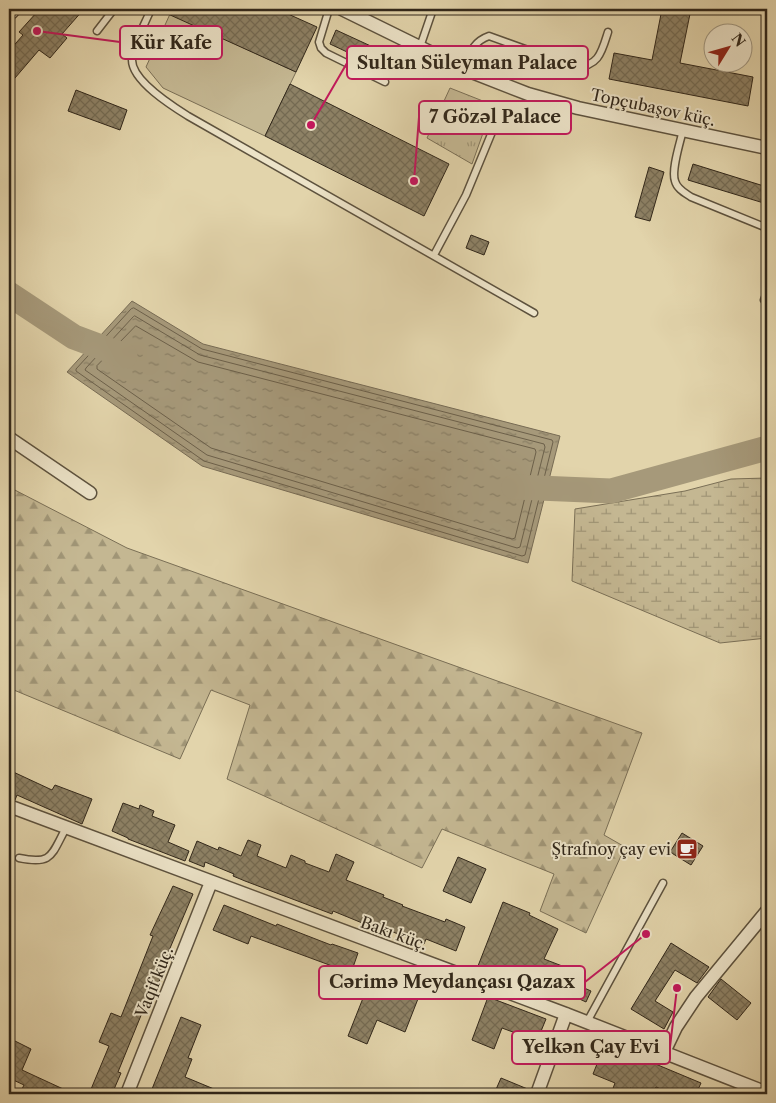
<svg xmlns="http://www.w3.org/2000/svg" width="776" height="1103" font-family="'Libre Caslon Text',serif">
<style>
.grass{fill:url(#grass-tufts);stroke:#7a6f56}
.forest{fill:url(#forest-firs);stroke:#7a6f56}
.wetland{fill:url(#wetland-marsh);stroke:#7a6f56}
.park{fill:#c4b792;stroke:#7a6f56}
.water{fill:url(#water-ripples);stroke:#776b54}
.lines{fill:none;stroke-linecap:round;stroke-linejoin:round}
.shore{stroke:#6c604a;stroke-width:1}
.river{stroke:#a6997a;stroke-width:25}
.building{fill:url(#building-cross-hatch);stroke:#31271a}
.service-casing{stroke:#5d523e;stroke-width:9}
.minor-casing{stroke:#5d523e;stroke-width:15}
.secondary-casing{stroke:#31271a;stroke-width:20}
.service{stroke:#ece3c8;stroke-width:6}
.minor{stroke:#ece3c8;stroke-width:12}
.secondary{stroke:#ece3c8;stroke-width:18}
.labels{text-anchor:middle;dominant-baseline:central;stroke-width:4;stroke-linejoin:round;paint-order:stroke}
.street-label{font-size:16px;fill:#31271a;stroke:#ece3c8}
.poi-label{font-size:16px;fill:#31271a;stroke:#ece3c8;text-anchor:end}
.leader{fill:none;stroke:#c2185b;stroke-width:2}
.callout-dot{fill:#c2185b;stroke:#ece3c8;stroke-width:2}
.callout{fill:#ece3c8;stroke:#c2185b;stroke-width:2}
.callout-label{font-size:18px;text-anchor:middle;font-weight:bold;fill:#31271a}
</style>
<defs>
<pattern id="grass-tufts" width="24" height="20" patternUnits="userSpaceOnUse" patternTransform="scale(1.25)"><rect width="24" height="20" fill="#c4b792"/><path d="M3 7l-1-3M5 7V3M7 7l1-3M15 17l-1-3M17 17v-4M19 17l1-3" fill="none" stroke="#a09576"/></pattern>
<pattern id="forest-firs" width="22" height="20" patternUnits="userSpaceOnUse" patternTransform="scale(1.25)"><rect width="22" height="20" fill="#c4b792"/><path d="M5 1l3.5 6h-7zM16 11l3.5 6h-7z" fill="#a09576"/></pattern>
<pattern id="wetland-marsh" width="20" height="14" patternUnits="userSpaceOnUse" patternTransform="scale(1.25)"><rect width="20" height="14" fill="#c4b792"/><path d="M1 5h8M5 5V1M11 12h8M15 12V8" fill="none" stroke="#a09576"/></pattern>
<pattern id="water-ripples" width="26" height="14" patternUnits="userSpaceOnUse" patternTransform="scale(1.25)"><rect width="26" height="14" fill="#a6997a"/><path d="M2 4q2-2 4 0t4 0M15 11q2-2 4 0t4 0" fill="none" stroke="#887d63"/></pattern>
<pattern id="building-cross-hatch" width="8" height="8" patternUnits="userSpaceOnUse" patternTransform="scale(1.25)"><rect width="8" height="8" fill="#8d8165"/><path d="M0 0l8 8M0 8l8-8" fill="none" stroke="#746a52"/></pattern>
</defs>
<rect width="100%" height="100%" fill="#e2d4ab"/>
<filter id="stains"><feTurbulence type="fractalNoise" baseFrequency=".004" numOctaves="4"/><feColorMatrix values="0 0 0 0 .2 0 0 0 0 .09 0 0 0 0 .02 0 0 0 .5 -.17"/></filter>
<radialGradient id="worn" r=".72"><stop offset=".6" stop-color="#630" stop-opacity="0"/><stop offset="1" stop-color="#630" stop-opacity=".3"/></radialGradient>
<path class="grass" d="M 450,88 L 493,105 L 472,164 L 427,138 Z"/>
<path class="forest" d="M 9,487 L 127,548 L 642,733 L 604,835 L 625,847 L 586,933 L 540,911 L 554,874 L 442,829 L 422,868 L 227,779 L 250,705 L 211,690 L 180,759 L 9,688 Z"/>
<path class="wetland" d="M 767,478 L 767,638 L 720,643 L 572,581 L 575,509 L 685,491 L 731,479 Z"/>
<path class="park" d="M 170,14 L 296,72 L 265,136 L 163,88 L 146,67 Z"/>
<path class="water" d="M 132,301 L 203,344 L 560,436 L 528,563 L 202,466 L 67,372 Z"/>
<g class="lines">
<path class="shore" d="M 134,308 L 202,349 L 552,440 L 553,442 L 525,555 L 522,556 L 204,461 L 76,371 L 76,369 L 131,309 Z
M 135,316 L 200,355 L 544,444 L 545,447 L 520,547 L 517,548 L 207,455 L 85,370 L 86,368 L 133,317 Z
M 136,326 L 198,362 L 535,449 L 536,452 L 515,538 L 512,539 L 211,448 L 97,369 L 97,366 Z"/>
<path class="river" d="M 9,294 L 74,337 L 125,356
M 514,487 L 611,491 L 767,448"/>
</g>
<path class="building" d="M 46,9 L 84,9 L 62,34 L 67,38 L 50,58 L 39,50 L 9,85 L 9,51 L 23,35 L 19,32 L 37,12 L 40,15 Z
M 157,9 L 277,9 L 317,27 L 296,72 Z
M 662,9 L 691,9 L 680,63 L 753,77 L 748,106 L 609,79 L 614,53 L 652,60 Z
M 336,30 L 399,59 L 392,73 L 330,44 Z
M 290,84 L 449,164 L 424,216 L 265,136 Z
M 76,90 L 127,110 L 120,130 L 68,111 Z
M 693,164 L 767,187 L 767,204 L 688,180 Z
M 649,167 L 664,172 L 650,221 L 635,217 Z
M 471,235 L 489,242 L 484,255 L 466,248 Z
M 9,770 L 52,790 L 55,785 L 92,799 L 82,824 L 17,795 L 15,800 L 9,798 Z
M 123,803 L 139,809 L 140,805 L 154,811 L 152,816 L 175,825 L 168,842 L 189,851 L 185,861 L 128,839 L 128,838 L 112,831 Z
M 682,833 L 703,846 L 691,865 L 670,852 Z
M 248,840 L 261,845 L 257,856 L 286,868 L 291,855 L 305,861 L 305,863 L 329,872 L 336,854 L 354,862 L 346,880 L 384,895 L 383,897 L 403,905 L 402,906 L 445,922 L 446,919 L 465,927 L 456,951 L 426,939 L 424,944 L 393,932 L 392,933 L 372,927 L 333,911 L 332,914 L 245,881 L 233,876 L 234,874 L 205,862 L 204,867 L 189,861 L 197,841 L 218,850 L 219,847 L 241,856 Z
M 458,857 L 486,869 L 471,903 L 443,891 Z
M 173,886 L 193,894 L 165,960 L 168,961 L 145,1014 L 142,1013 L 118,1072 L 121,1073 L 112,1094 L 89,1094 L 109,1046 L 99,1042 L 111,1013 L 121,1017 L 153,936 L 150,935 Z
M 503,902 L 530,913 L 529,915 L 558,929 L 544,959 L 570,969 L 566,980 L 591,991 L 586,1002 L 562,991 L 560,996 L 539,988 L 538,990 L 478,966 Z
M 224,905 L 276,926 L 277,924 L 331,945 L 332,944 L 358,953 L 351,973 L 251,936 L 248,944 L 213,930 Z
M 671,943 L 709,967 L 697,983 L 675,970 L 655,1001 L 673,1012 L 664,1029 L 631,1009 Z
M 389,972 L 423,986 L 405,1032 L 377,1020 L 367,1044 L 348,1036 L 369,983 L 383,989 Z
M 721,979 L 751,1003 L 737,1020 L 708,997 Z
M 488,997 L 546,1019 L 537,1041 L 502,1028 L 494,1049 L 472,1040 Z
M 181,1017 L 201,1025 L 188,1058 L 192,1059 L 185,1077 L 226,1094 L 150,1094 Z
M 586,1035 L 701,1083 L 696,1094 L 672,1094 L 656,1087 L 653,1094 L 647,1094 L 630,1088 L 628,1094 L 621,1094 L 612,1091 L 615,1083 L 593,1074 L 599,1059 L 580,1052 Z
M 9,1038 L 31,1049 L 22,1070 L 74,1094 L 27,1094 L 21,1091 L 24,1085 L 9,1078 Z
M 501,1078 L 530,1090 L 529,1094 L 494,1094 Z"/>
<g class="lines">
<g class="service-casing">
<path id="service" d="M 151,9 C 146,22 132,46 132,60 C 132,81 172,106 188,116 L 534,313
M 329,9 L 319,42 L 321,48 L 326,53 L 385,82
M 97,31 L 114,9
M 420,47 L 433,9
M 464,69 C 470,54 472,42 489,36 L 575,67 C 599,67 602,51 608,32
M 683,130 C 680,143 671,170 675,181 C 677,189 685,193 691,197 L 767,228
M 434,255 L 466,195 L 499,115
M 764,300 L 767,292
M 19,858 C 53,865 51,855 66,828
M 587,1022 L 663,883"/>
</g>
<g class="minor-casing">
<path id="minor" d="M 342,9 L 464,69 L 528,94 L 578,108 L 767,148
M 9,438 L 90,493
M 9,806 L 566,1014 L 767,1093
M 664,1052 L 676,1027 L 696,997 L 767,911
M 127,1094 L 211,882
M 537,1094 L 566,1014"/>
</g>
<g class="secondary-casing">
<path id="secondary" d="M 9,11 L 11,9"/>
</g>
<use href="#service" class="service"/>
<use href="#minor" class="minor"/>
<use href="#secondary" class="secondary"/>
</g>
<defs>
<g id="cafe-square" transform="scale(1.125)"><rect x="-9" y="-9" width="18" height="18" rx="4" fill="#8f2418" stroke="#ece3c8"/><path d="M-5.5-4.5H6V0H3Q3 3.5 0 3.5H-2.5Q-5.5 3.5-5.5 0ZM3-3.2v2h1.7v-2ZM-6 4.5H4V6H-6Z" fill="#fff"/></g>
</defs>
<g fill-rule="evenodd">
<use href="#cafe-square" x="687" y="849"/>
</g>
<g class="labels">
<g class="street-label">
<text transform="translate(653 107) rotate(12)">Topçubaşov küç.</text>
<text transform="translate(394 933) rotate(20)">Bakı küç.</text>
<text transform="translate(154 982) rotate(-68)">Vaqif küç.</text>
</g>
<g class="poi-label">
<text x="671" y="849">Ştrafnoy çay evi</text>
</g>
</g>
<path class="leader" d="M37 31L120 42M311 125L347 63M414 181L419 117M646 934L585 982M677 988L670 1047"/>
<g class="callout-dot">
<circle cx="37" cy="31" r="5"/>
<circle cx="311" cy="125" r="5"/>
<circle cx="414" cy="181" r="5"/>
<circle cx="646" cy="934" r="5"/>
<circle cx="677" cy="988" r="5"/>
</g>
<g class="callout">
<rect x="120" y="26" width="102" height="33" rx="5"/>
<rect x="347" y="46" width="241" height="33" rx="5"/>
<rect x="419" y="101" width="152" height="33" rx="5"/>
<rect x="319" y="966" width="266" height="33" rx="5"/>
<rect x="512" y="1031" width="158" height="33" rx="5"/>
</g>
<g class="callout-label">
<text x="171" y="49">Kür Kafe</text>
<text x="467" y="69">Sultan Süleyman Palace</text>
<text x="495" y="123">7 Gözəl Palace</text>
<text x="452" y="988">Cərimə Meydançası Qazax</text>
<text x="591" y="1053">Yelkən Çay Evi</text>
</g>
<rect width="776" height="1103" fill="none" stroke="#e2d4ab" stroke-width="30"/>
<rect x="10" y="10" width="756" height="1083" fill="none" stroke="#31271a" stroke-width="2.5"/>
<rect x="15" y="15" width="746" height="1073" fill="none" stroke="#31271a"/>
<g transform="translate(728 48) rotate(53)"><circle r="24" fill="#ece3c8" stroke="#a19882"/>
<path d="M0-4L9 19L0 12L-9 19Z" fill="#8f2418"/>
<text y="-8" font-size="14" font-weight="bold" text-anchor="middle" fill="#31271a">N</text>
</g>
<rect width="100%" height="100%" filter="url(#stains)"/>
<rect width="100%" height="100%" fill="url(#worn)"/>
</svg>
